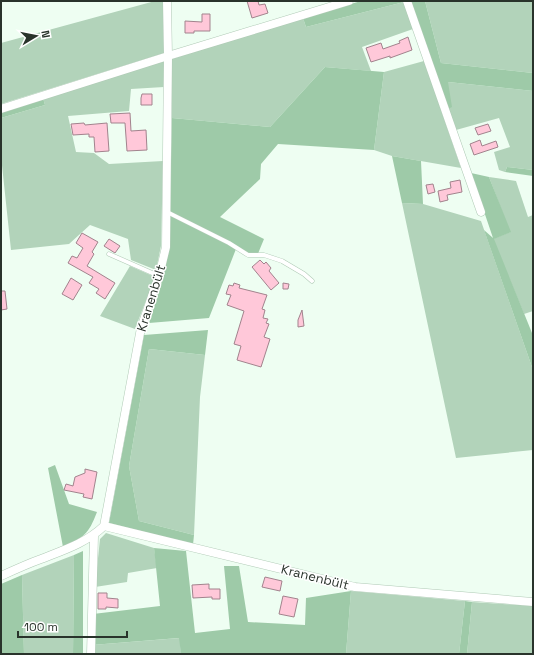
<svg xmlns="http://www.w3.org/2000/svg" width="534" height="655" font-family="'Space Grotesk',sans-serif">
<style>
.green{fill:#b2d3ba}
.forest{fill:#9ecaa8}
.building{fill:#ffc8d9;stroke:#a2838d}
.lines{fill:none;stroke-linecap:round;stroke-linejoin:round}
.service-casing{stroke:#b0cab6;stroke-width:5}
.minor-casing{stroke:#b0cab6;stroke-width:9}
.service{stroke:#fff;stroke-width:4}
.minor{stroke:#fff;stroke-width:8}
.labels{text-anchor:middle;dominant-baseline:central;stroke-width:3;stroke-linejoin:round;paint-order:stroke}
.street-label{font-size:13px;fill:#29332b;stroke:#fff}
</style>
<rect width="100%" height="100%" fill="#eefef2"/>
<path class="green" d="M 155,1 L 163,1 L 164,53 L 1,104 L 1,43 Z
M 425,1 L 533,1 L 533,73 L 441,63 Z
M 404,2 L 413,29 L 362,47 L 371,71 L 325,67 L 270,127 L 172,118 L 172,59 L 303,18 L 306,27 Z
M 165,61 L 164,87 L 131,89 L 129,111 L 68,116 L 76,152 L 94,153 L 109,164 L 163,161 L 161,246 L 156,270 L 131,260 L 128,239 L 90,225 L 69,244 L 11,250 L 1,156 L 1,118 L 45,105 L 43,98 Z
M 424,61 L 461,168 L 392,156 L 374,150 L 384,72 Z
M 448,82 L 533,91 L 533,170 L 507,167 L 505,172 L 499,170 L 494,152 L 510,147 L 499,118 L 456,130 L 448,109 Z
M 489,177 L 516,181 L 528,217 L 533,215 L 533,311 L 524,314 L 493,239 L 510,232 Z
M 402,203 L 423,204 L 481,221 L 533,370 L 533,450 L 456,458 Z
M 130,266 L 155,277 L 135,329 L 100,316 Z
M 149,349 L 205,355 L 200,397 L 194,535 L 139,521 L 129,466 Z
M 106,533 L 154,548 L 157,568 L 128,573 L 127,582 L 95,587 L 100,539 Z
M 74,555 L 73,654 L 24,654 L 22,575 Z
M 351,591 L 465,601 L 459,654 L 346,654 Z
M 472,602 L 533,606 L 533,654 L 467,654 Z
M 180,638 L 181,654 L 92,654 L 92,645 Z"/>
<path class="forest" d="M 361,1 L 404,2 L 306,27 L 303,18 Z
M 410,1 L 425,1 L 441,63 L 533,73 L 533,91 L 448,82 L 452,107 L 448,109 Z
M 325,67 L 384,72 L 374,150 L 278,144 L 261,164 L 260,179 L 220,217 L 264,239 L 257,256 L 236,249 L 209,318 L 149,323 L 163,279 L 169,248 L 172,118 L 270,127 Z
M 43,98 L 45,105 L 1,118 L 1,111 Z
M 392,156 L 421,161 L 423,204 L 402,203 Z
M 507,167 L 533,170 L 533,176 L 505,172 Z
M 471,173 L 489,177 L 511,232 L 494,239 L 532,333 L 533,332 L 533,370 L 484,230 L 493,238 Z
M 208,330 L 205,355 L 149,349 L 129,466 L 139,521 L 194,535 L 193,545 L 109,523 L 144,335 Z
M 55,465 L 69,504 L 97,512 C 88,535 85,536 63,547 L 48,468 Z
M 154,548 L 186,551 L 195,633 L 230,629 L 224,566 L 239,566 L 248,622 L 305,625 L 306,598 L 351,591 L 346,654 L 181,654 L 179,638 L 92,645 L 93,614 L 160,606 Z
M 83,551 L 83,654 L 73,654 L 74,555 Z
M 22,575 L 24,654 L 1,654 L 1,584 Z
M 465,601 L 472,602 L 467,654 L 459,654 Z"/>
<path class="building" d="M 247,1 L 258,1 L 259,5 L 265,4 L 268,13 L 252,18 Z
M 202,14 L 210,14 L 210,31 L 194,31 L 194,33 L 185,33 L 185,21 L 202,22 Z
M 408,37 L 412,50 L 390,58 L 390,56 L 371,62 L 366,48 L 381,43 L 383,49 L 400,43 L 399,41 Z
M 142,94 L 152,94 L 152,105 L 141,105 L 141,98 Z
M 130,113 L 131,131 L 146,130 L 147,150 L 127,151 L 125,123 L 111,123 L 110,114 Z
M 84,123 L 85,125 L 107,123 L 109,151 L 95,152 L 94,137 L 89,137 L 89,134 L 73,135 L 71,124 Z
M 488,124 L 491,131 L 478,135 L 475,128 Z
M 480,140 L 482,146 L 496,141 L 498,147 L 474,155 L 470,144 Z
M 460,180 L 462,192 L 447,195 L 448,200 L 440,202 L 438,191 L 451,188 L 450,182 Z
M 433,184 L 435,192 L 428,194 L 426,185 Z
M 82,233 L 98,242 L 92,252 L 94,254 L 87,266 L 115,283 L 105,299 L 96,293 L 99,289 L 89,283 L 93,277 L 68,263 L 72,256 L 77,258 L 83,248 L 76,243 Z
M 109,239 L 120,246 L 115,253 L 104,246 Z
M 260,260 L 264,264 L 266,262 L 271,268 L 269,271 L 279,283 L 271,290 L 252,267 Z
M 71,278 L 82,285 L 73,300 L 62,294 Z
M 234,283 L 240,285 L 239,288 L 267,295 L 262,309 L 265,310 L 263,318 L 268,319 L 266,323 L 269,324 L 264,337 L 270,339 L 261,367 L 237,360 L 241,346 L 234,344 L 244,311 L 227,305 L 231,295 L 226,294 L 229,285 L 233,286 Z
M 283,283 L 289,284 L 288,289 L 283,289 Z
M 1,291 L 5,291 L 7,309 L 1,310 Z
M 302,310 L 304,326 L 298,327 L 298,320 Z
M 85,469 L 97,472 L 92,499 L 83,497 L 84,494 L 64,490 L 66,484 L 73,486 L 75,477 L 85,473 Z
M 265,577 L 282,581 L 280,591 L 262,587 Z
M 209,584 L 209,589 L 220,589 L 220,599 L 212,599 L 212,597 L 193,598 L 192,585 Z
M 98,593 L 107,593 L 107,598 L 118,599 L 118,608 L 106,607 L 106,609 L 98,609 Z
M 283,596 L 298,599 L 294,617 L 279,614 Z"/>
<g class="lines">
<g class="service-casing">
<path id="service" d="M 167,212 L 229,243 L 248,255 L 264,255 L 282,261 L 304,274 L 312,281
M 109,254 L 159,276"/>
</g>
<g class="minor-casing">
<path id="minor" d="M 407,1 L 481,212
M 1,109 L 168,56 L 349,1
M 104,526 L 355,587 L 533,602
M 1,576 C 14,570 27,564 41,559 C 64,550 86,543 104,526 L 141,328 L 159,276 L 166,247 L 168,56 L 167,1
M 91,654 L 94,536"/>
</g>
<use href="#service" class="service"/>
<use href="#minor" class="minor"/>
</g>
<g class="labels">
<g class="street-label">
<text transform="translate(151 298) rotate(-73)">Kranenbült</text>
<text transform="translate(315 577) rotate(14)">Kranenbült</text>
</g>
</g>
<rect width="534" height="655" fill="none" stroke="#29332b" stroke-width="4"/>
<g transform="translate(36 36) rotate(80)" stroke="#ffffff" stroke-width="3" paint-order="stroke">
<path d="M0-3L7 15L0 10L-7 15Z" fill="#29332b"/>
<text y="-6" font-size="11" font-weight="bold" text-anchor="middle" fill="#29332b">N</text>
</g>
<path d="M18 631v6h109v-6" fill="none" stroke="#29332b" stroke-width="2"/>
<text x="24" y="631" font-size="12" fill="#29332b" stroke="#ffffff" stroke-width="3" paint-order="stroke">100 m</text>
</svg>
